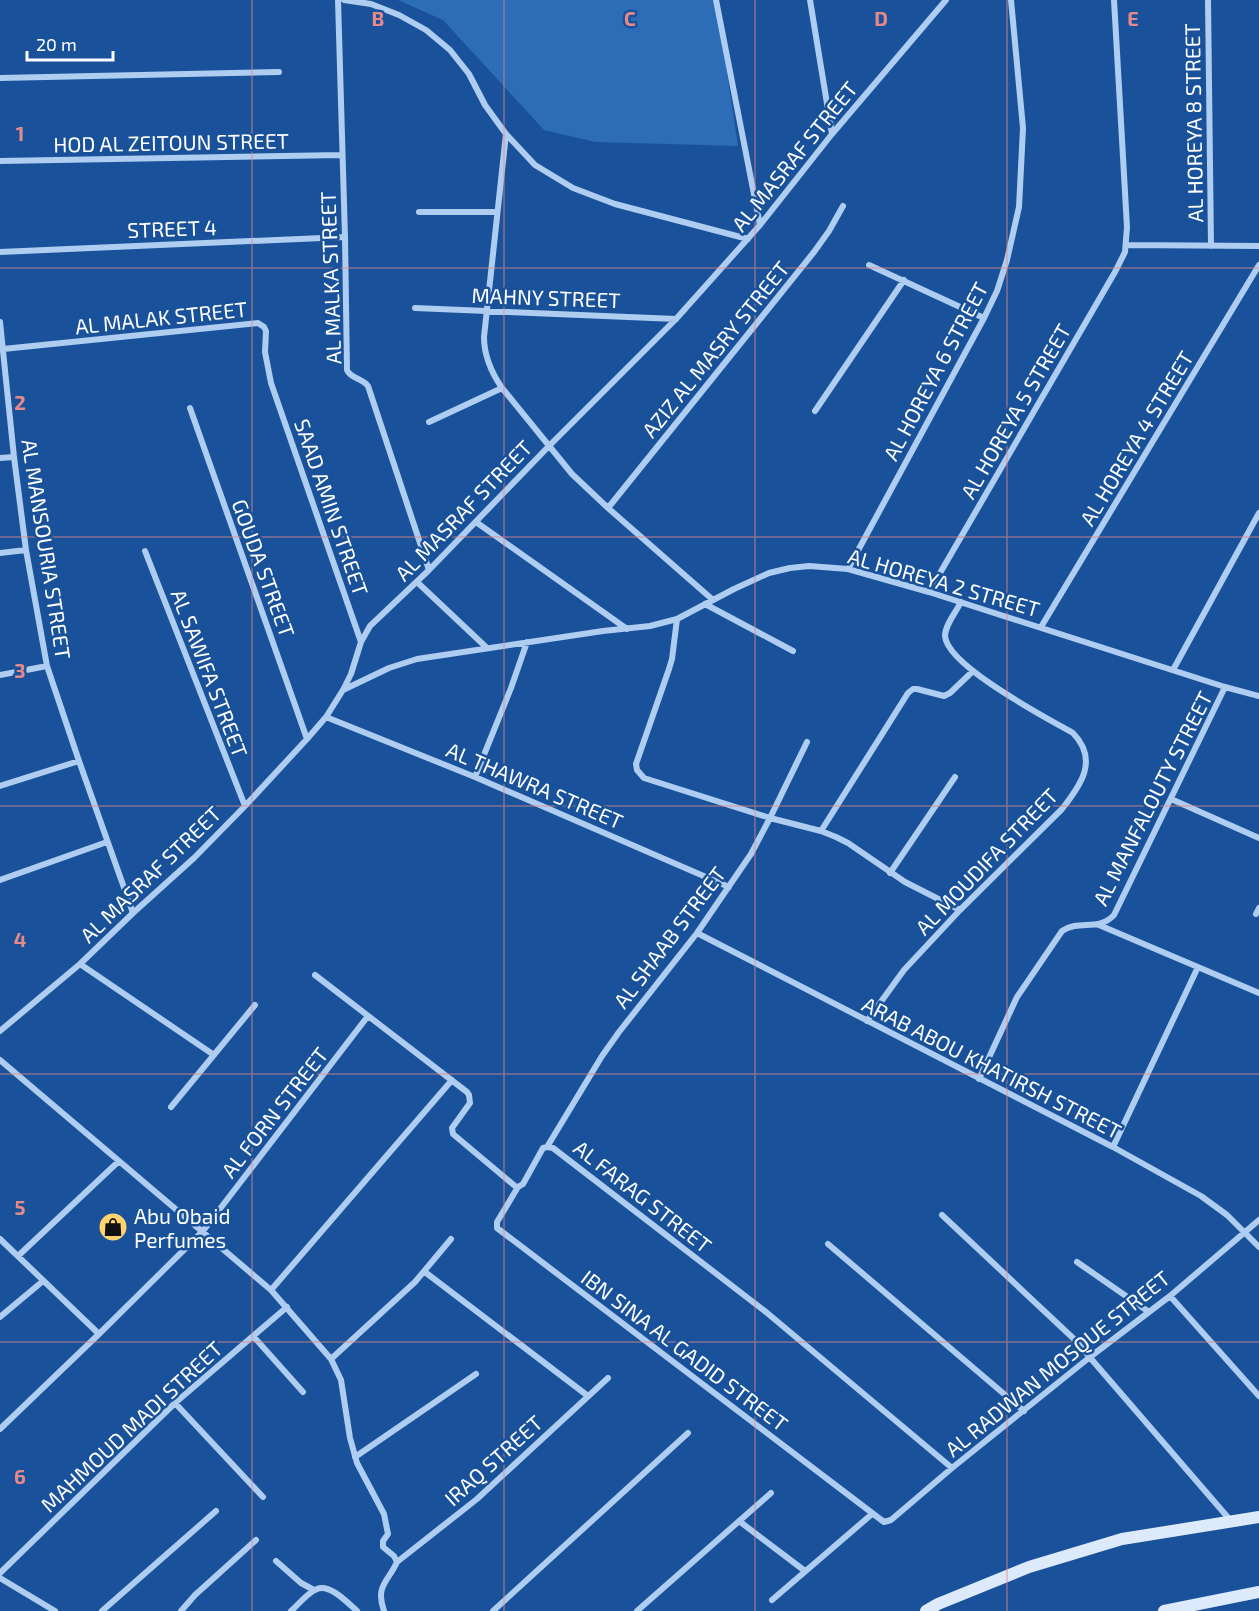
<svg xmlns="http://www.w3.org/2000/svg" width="1259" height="1611" font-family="'Exo 2',sans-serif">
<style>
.green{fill:#2d6cb7}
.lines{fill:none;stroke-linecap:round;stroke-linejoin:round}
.street{stroke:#aecdf1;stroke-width:6}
.secondary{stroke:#ddeafc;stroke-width:12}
.grid{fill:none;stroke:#e88989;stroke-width:1.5;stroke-opacity:0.55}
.labels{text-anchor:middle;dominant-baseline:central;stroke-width:5;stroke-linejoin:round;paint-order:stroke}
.street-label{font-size:21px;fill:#fff;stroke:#19529a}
.poi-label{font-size:21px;fill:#fff;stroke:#19529a;text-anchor:start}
.grid-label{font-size:20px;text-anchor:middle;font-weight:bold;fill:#e88989;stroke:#19529a;stroke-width:5;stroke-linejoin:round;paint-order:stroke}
</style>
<rect width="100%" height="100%" fill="#19529a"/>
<path class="green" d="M 398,0 L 716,0 L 738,146 L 595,142 L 544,130 L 443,20 Z"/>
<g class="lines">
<path class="street" d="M 338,0 L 345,237 L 347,370 C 351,379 362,378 368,386 L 429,570
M 344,0 L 371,4 L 399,15 L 426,30 L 450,50 L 469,74 L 485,105 L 506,134 L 535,165 L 573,188 L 615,204 L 748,239
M 716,0 L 760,225
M 810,0 L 832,134
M 1208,0 L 1211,246
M 0,78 L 279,72
M 506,134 L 484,337 C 484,356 491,372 502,388 L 572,474 L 608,508 L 713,600
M 0,161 L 342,155
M 419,212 L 497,212
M 1126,245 L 1259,246
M 0,252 L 345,237
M 869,265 L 984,318
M 415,308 L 676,319
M 0,322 L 14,457 L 26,550 L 47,666 L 79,761 L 133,913
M 3,349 L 258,323 L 264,327 L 266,331 L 265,352 L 271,383 L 361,642
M 190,408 L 307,739
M 815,411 L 904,280
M 429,422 L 502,388
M 0,458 L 14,457
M 608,508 L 814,252 L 829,231 L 843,206
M 476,522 L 627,629
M 145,551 L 245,806
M 0,553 L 26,550
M 848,569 L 984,318 L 997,291 L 1007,260 L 1019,207 L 1023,128 L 1011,0
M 417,582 L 487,648
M 929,592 L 1115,272 L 1125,252 L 1127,227 L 1114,0
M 705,604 L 793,651
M 677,619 L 672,659 L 669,669 L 636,764 L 637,770 L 644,778 L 770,818 L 821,831 L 836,837 L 848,843 L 905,882 L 960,910
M 1041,627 L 1259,265
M 1173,670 L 1259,513
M 0,675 L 47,666
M 343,690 L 389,668 L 417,659 L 603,631 L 650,626 L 677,619 L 734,589 L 769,573 L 790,568 L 809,566 L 848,569 L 929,592 L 1225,687 L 1259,696
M 326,717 L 475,777 L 729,887
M 475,777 L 511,688 L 527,642
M 0,786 L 79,761
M 1171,799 L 1259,838
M 821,831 L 908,693 L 913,689 L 917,689 L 944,696 L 950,693 L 973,671
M 890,873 L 955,777
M 0,880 L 107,842
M 1256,914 L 1259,908
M 1099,925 L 1259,993
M 697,933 L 1113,1147 L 1201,1196 L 1227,1215 L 1259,1247
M 80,964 L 214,1055
M 315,975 L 467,1092 L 469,1095 L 470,1103 L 452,1128 L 453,1134 L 515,1186 L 518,1187 L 523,1184 L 543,1148 L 547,1147 L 553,1148 L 766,1312 L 952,1468
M 867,1021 L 904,970 L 960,910 L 1062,809 C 1081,785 1099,760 1073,733 C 1047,718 947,666 945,636 C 945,625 956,612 961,602
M 0,1031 L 80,964 L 133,913 L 194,858 L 245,806 L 307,739 L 326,717 L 343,690 L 351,674 L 361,642 L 370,626 L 429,570 L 549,446 L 676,319 L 760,225 L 832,134 L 946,0
M 0,1060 L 271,1290 L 331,1359 L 341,1380 L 350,1438 L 357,1463 L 384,1514 L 388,1534 L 383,1541 L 383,1547 L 394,1556 L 397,1562 C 388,1582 375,1586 384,1611
M 979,1079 L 1017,997 L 1062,931 C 1080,919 1098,932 1114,915 L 1225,687
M 171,1107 L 255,1005
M 547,1147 L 602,1056 L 619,1032 L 697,933 L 751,854 L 770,818 L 807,742
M 1113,1147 L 1198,967
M 518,1187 L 497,1222 L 497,1228 L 884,1522 L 891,1520 L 952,1468 L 1090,1357 L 1170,1296 L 1259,1220
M 942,1215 L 1074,1339 L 1231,1521
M 0,1239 L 99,1334
M 828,1244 L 1024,1411
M 18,1256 L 119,1161
M 1077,1262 L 1149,1312
M 425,1272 L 588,1396
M 271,1290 L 452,1080
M 1170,1296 L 1259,1396
M 0,1317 L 43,1281
M 253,1336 L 303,1392
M 331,1359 L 415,1282 L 451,1239
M 175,1403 L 263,1497
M 0,1429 L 99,1334 L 203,1231 L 368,1016
M 355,1457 L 476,1374
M 739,1521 L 805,1571
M 276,1561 L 301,1583 L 314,1590
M 397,1562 L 477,1499 L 608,1378
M 0,1573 L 175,1403 L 287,1307
M 0,1578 L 55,1611
M 772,1600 L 872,1514
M 102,1611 L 216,1511
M 181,1611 L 195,1595 L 256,1540
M 291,1611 C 299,1604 307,1593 317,1589 C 329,1583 348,1603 357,1611
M 493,1611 L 688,1433
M 637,1611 L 771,1493"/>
<path class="secondary" d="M 926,1611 L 938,1604 L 1029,1567 L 1122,1539 L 1259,1517
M 1164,1611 L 1259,1592"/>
</g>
<path class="grid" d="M 252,0 L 252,1611M 504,0 L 504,1611M 755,0 L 755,1611M 1007,0 L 1007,1611M 0,268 L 1259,268M 0,537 L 1259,537M 0,806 L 1259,806M 0,1074 L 1259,1074M 0,1342 L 1259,1342"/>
<defs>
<g id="shop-disc" transform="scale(1.5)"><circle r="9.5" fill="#ffd46f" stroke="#19529a"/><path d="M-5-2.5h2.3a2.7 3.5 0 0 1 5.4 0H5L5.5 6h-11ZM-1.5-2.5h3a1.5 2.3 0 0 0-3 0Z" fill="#111"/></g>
</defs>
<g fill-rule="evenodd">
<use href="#shop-disc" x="113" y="1227"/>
</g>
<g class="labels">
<g class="street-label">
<text transform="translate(1193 123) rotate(-91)">AL HOREYA 8 STREET</text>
<text transform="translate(171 142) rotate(-1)">HOD AL ZEITOUN STREET</text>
<text transform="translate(794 156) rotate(-51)">AL MASRAF STREET</text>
<text transform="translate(172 228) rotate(-2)">STREET 4</text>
<text transform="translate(330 278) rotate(-92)">AL MALKA STREET</text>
<text transform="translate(546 297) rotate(2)">MAHNY STREET</text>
<text transform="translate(161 317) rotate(-6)">AL MALAK STREET</text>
<text transform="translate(715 349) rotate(-51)">AZIZ AL MASRY STREET</text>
<text transform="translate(935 371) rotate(-62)">AL HOREYA 6 STREET</text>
<text transform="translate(1015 411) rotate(-60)">AL HOREYA 5 STREET</text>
<text transform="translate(1136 438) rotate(-59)">AL HOREYA 4 STREET</text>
<text transform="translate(332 507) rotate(71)">SAAD AMIN STREET</text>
<text transform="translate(463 510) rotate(-46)">AL MASRAF STREET</text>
<text transform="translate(47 549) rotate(81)">AL MANSOURIA STREET</text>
<text transform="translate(264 568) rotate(70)">GOUDA STREET</text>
<text transform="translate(944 582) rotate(16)">AL HOREYA 2 STREET</text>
<text transform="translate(210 673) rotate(69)">AL SAWIFA STREET</text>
<text transform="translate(535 785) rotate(23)">AL THAWRA STREET</text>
<text transform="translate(1152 798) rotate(-63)">AL MANFALOUTY STREET</text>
<text transform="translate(986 861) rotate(-46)">AL MOUDIFA STREET</text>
<text transform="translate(150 874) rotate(-44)">AL MASRAF STREET</text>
<text transform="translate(669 937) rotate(-53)">AL SHAAB STREET</text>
<text transform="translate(992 1067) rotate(27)">ARAB ABOU KHATIRSH STREET</text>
<text transform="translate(274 1112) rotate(-52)">AL FORN STREET</text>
<text transform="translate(643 1196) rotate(38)">AL FARAG STREET</text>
<text transform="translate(685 1350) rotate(37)">IBN SINA AL GADID STREET</text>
<text transform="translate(1057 1363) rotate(-39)">AL RADWAN MOSQUE STREET</text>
<text transform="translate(131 1426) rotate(-43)">MAHMOUD MADI STREET</text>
<text transform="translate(493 1460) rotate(-42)">IRAQ STREET</text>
</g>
<g class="poi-label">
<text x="134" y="1215">Abu Obaid<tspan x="134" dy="24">Perfumes</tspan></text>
</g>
</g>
<g class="grid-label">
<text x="378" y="26">B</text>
<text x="630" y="26">C</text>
<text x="881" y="26">D</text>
<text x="1133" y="26">E</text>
<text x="20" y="141">1</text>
<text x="20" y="410">2</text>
<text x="20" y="678">3</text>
<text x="20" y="947">4</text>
<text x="20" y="1215">5</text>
<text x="20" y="1484">6</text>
</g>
<path d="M27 51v9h86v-9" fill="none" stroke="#ffffff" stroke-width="3"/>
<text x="36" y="51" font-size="18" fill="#ffffff" stroke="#19529a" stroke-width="4.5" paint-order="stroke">20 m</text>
</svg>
